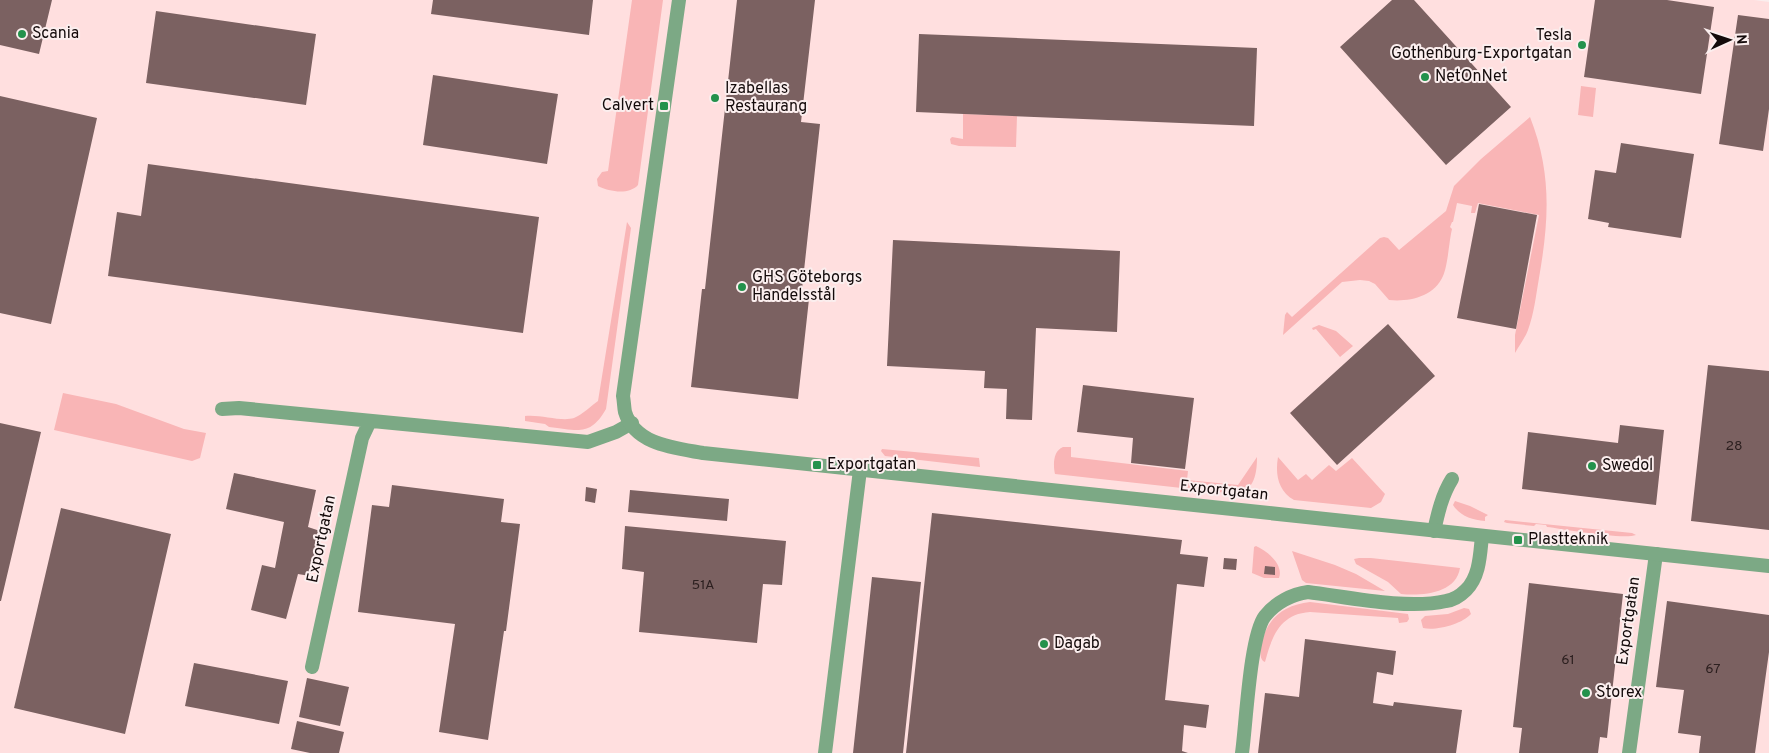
<svg xmlns="http://www.w3.org/2000/svg" width="1769" height="753" font-family="Overpass,sans-serif">
<style>
.built{fill:#ffdfdf}
.green{fill:#f9b5b6}
.building{fill:#7b6161}
.lines{fill:none;stroke-linecap:round;stroke-linejoin:round}
.minor{stroke:#7ca985;stroke-width:14}
.tertiary{stroke:#7ca985;stroke-width:14}
.poi-dot{fill:#23924c;stroke:#fbeeee;stroke-width:2}
.labels{text-anchor:middle;dominant-baseline:central;stroke-width:4;stroke-linejoin:round;paint-order:stroke}
.number-label{font-size:14px;fill:#2d2020}
.poi-label{font-size:16px;fill:#130a0a;stroke:#fbeeee;text-anchor:start}
.street-label{font-size:16px;fill:#130a0a;stroke:#fbeeee}
</style>
<rect width="100%" height="100%" fill="#fbeeee"/>
<path class="built" d="M 0,0 L 1754,0 L 1769,2 L 1769,753 L 0,753 Z"/>
<path class="green" d="M 632,0 L 663,0 L 638,185 C 629,195 610,192 598,186 L 597,179 L 602,172 L 608,171 Z
M 1581,86 L 1596,88 L 1593,117 L 1578,115 Z
M 963,114 L 1017,116 L 1016,147 L 959,146 L 951,144 L 950,139 L 952,137 L 963,139 Z
M 1530,117 C 1552,173 1549,220 1539,278 C 1536,295 1534,314 1528,330 C 1525,338 1519,346 1515,353 L 1515,335 L 1539,215 L 1478,203 L 1475,213 L 1471,213 L 1472,206 L 1457,203 L 1453,222 L 1452,222 L 1450,227 L 1452,229 C 1449,241 1448,265 1443,276 C 1434,297 1409,302 1389,300 L 1375,284 L 1369,281 L 1360,280 L 1342,282 L 1283,335 L 1285,315 L 1287,312 L 1292,317 L 1380,238 L 1384,237 L 1388,238 L 1399,250 L 1446,211 L 1454,186 L 1481,159 Z
M 627,222 L 631,228 L 606,409 C 590,437 578,430 549,427 L 545,424 L 525,421 L 525,416 C 540,414 561,422 574,418 C 582,415 591,406 598,401 Z
M 1319,325 L 1336,331 L 1353,346 L 1340,357 L 1316,329 L 1313,330 L 1312,328 Z
M 63,393 L 116,404 L 184,429 L 206,433 L 200,458 L 192,461 L 54,430 Z
M 1063,447 L 1071,447 L 1071,457 L 1188,471 L 1187,480 L 1238,485 L 1257,457 C 1257,472 1255,491 1236,494 L 1055,474 C 1053,465 1053,451 1063,447 Z
M 882,449 L 979,458 L 980,467 L 885,456 L 881,451 Z
M 1278,457 L 1298,480 L 1306,474 L 1312,480 L 1329,465 L 1336,471 L 1352,458 L 1385,494 L 1381,502 L 1371,508 L 1294,500 C 1278,491 1275,474 1278,457 Z
M 1455,501 L 1470,506 L 1488,515 L 1485,517 L 1485,521 C 1472,520 1460,516 1453,505 Z
M 1505,520 L 1632,533 L 1636,535 C 1623,540 1564,529 1547,527 L 1546,525 L 1536,524 L 1534,526 L 1507,523 L 1504,522 Z
M 1256,546 C 1267,551 1284,564 1279,578 L 1264,578 L 1252,573 L 1254,547 Z
M 1292,551 L 1335,565 L 1356,574 L 1385,591 L 1306,583 L 1302,580 Z
M 1359,558 L 1371,558 L 1460,568 C 1456,594 1421,596 1401,594 L 1388,582 L 1356,564 L 1354,559 Z
M 1310,602 L 1408,614 L 1409,619 L 1407,622 L 1399,623 L 1398,618 L 1310,612 C 1280,614 1272,636 1265,662 L 1263,661 C 1259,656 1261,652 1261,646 C 1266,619 1283,605 1310,602 Z
M 1464,608 L 1469,609 L 1471,614 C 1462,624 1437,631 1423,628 L 1421,620 L 1425,616 L 1448,614 Z"/>
<path class="building" d="M 0,0 L 52,0 L 39,54 L 0,45 Z
M 433,0 L 593,0 L 589,35 L 431,14 Z
M 737,0 L 815,0 L 801,122 L 820,124 L 801,298 L 809,299 L 798,399 L 691,387 L 702,289 L 705,289 Z
M 1392,0 L 1414,0 L 1511,107 L 1446,165 L 1340,47 Z
M 1595,0 L 1667,0 L 1714,7 L 1701,94 L 1584,77 Z
M 156,11 L 316,34 L 306,105 L 146,83 Z
M 1738,15 L 1769,19 L 1769,109 L 1763,151 L 1719,144 Z
M 919,34 L 1257,48 L 1254,126 L 916,112 Z
M 433,75 L 558,94 L 547,164 L 423,145 Z
M 0,96 L 97,118 L 51,324 L 0,313 Z
M 1621,143 L 1694,154 L 1681,238 L 1608,227 L 1609,223 L 1588,219 L 1595,170 L 1616,173 Z
M 148,164 L 539,217 L 523,333 L 108,276 L 117,212 L 141,216 Z
M 1479,204 L 1537,215 L 1516,329 L 1457,318 Z
M 893,240 L 1120,251 L 1117,332 L 1036,328 L 1032,420 L 1006,419 L 1007,389 L 984,388 L 985,371 L 887,366 Z
M 1388,324 L 1435,376 L 1337,465 L 1290,413 Z
M 1708,365 L 1769,371 L 1769,530 L 1691,521 Z
M 1083,385 L 1194,398 L 1185,469 L 1131,463 L 1133,438 L 1077,432 Z
M 0,423 L 41,432 L 1,601 L 0,601 Z
M 1620,425 L 1664,430 L 1656,505 L 1522,489 L 1528,432 L 1618,443 Z
M 234,473 L 316,490 L 308,527 L 320,531 L 310,576 L 298,574 L 286,619 L 251,610 L 262,565 L 275,568 L 284,522 L 226,509 Z
M 392,485 L 504,499 L 501,522 L 520,524 L 506,631 L 504,631 L 488,740 L 439,732 L 455,624 L 358,612 L 372,505 L 389,507 Z
M 586,487 L 597,489 L 595,503 L 585,501 Z
M 630,490 L 729,499 L 727,521 L 628,512 Z
M 61,508 L 171,534 L 125,734 L 14,708 Z
M 932,513 L 1182,540 L 1180,554 L 1208,557 L 1204,587 L 1177,584 L 1165,700 L 1209,705 L 1206,728 L 1184,725 L 1182,751 L 1188,753 L 906,753 Z
M 625,526 L 786,541 L 782,585 L 763,584 L 757,643 L 639,632 L 644,572 L 622,569 Z
M 1224,558 L 1237,559 L 1236,570 L 1223,569 Z
M 1265,566 L 1275,567 L 1275,575 L 1264,574 Z
M 872,577 L 921,582 L 903,753 L 853,753 Z
M 1529,583 L 1623,594 L 1607,738 L 1600,737 L 1598,753 L 1519,753 L 1522,728 L 1513,727 Z
M 1667,601 L 1769,615 L 1769,652 L 1755,753 L 1699,753 L 1701,736 L 1678,733 L 1684,690 L 1656,687 Z
M 1305,639 L 1396,651 L 1393,675 L 1377,672 L 1373,703 L 1393,706 L 1394,702 L 1462,710 L 1456,753 L 1258,753 L 1265,693 L 1299,697 Z
M 194,663 L 288,681 L 279,724 L 185,706 Z
M 307,678 L 349,687 L 340,726 L 299,717 Z
M 297,721 L 344,732 L 339,753 L 310,753 L 291,749 Z"/>
<g class="lines">
<path class="minor" d="M 222,409 L 239,408 L 588,442 L 616,432 L 632,423
M 1434,531 C 1438,513 1442,495 1452,479
M 312,667 L 362,438 L 370,421
M 825,753 L 860,470
M 1242,753 C 1246,725 1250,635 1265,616 C 1275,603 1292,594 1308,592 C 1348,597 1407,610 1446,601 C 1454,600 1460,596 1466,590 C 1480,576 1480,554 1482,536
M 1629,753 L 1656,554"/>
<path class="tertiary" d="M 679,0 L 623,396 C 624,401 624,407 625,412 C 635,445 675,448 703,453 L 1769,566"/>
</g>
<g class="poi-dot">
<circle cx="22" cy="34" r="5"/>
<circle cx="1582" cy="45" r="5"/>
<circle cx="1425" cy="77" r="5"/>
<circle cx="715" cy="98" r="5"/>
<rect x="659" y="101" width="10" height="10" rx="2.5"/>
<circle cx="742" cy="287" r="5"/>
<rect x="812" y="460" width="10" height="10" rx="2.5"/>
<circle cx="1592" cy="466" r="5"/>
<rect x="1513" y="535" width="10" height="10" rx="2.5"/>
<circle cx="1044" cy="644" r="5"/>
<circle cx="1586" cy="693" r="5"/>
</g>
<g class="labels">
<g class="number-label">
<text x="1734" y="446">28</text>
<text x="703" y="585">51A</text>
<text x="1568" y="660">61</text>
<text x="1713" y="669">67</text>
</g>
<g class="poi-label">
<text x="32" y="34">Scania</text>
<text x="1572" y="36" text-anchor="end">Tesla<tspan x="1572" dy="18">Gothenburg-Exportgatan</tspan></text>
<text x="1435" y="77">NetOnNet</text>
<text x="725" y="89">Izabellas<tspan x="725" dy="18">Restaurang</tspan></text>
<text x="654" y="106" text-anchor="end">Calvert</text>
<text x="752" y="278">GHS Göteborgs<tspan x="752" dy="18">Handelsstål</tspan></text>
<text x="827" y="465">Exportgatan</text>
<text x="1602" y="466">Swedol</text>
<text x="1528" y="540">Plastteknik</text>
<text x="1054" y="644">Dagab</text>
<text x="1596" y="693">Storex</text>
</g>
<g class="street-label">
<text transform="translate(1224 491) rotate(6)">Exportgatan</text>
<text transform="translate(322 539) rotate(-78)">Exportgatan</text>
<text transform="translate(1629 621) rotate(-82)">Exportgatan</text>
</g>
</g>
<g transform="translate(1729 40) rotate(87)" stroke="#fbeeee" stroke-width="4" paint-order="stroke">
<path d="M0-4L9 19L0 12L-9 19Z" fill="#130a0a"/>
<text y="-8" font-size="14" font-weight="bold" text-anchor="middle" fill="#130a0a">N</text>
</g>
</svg>
